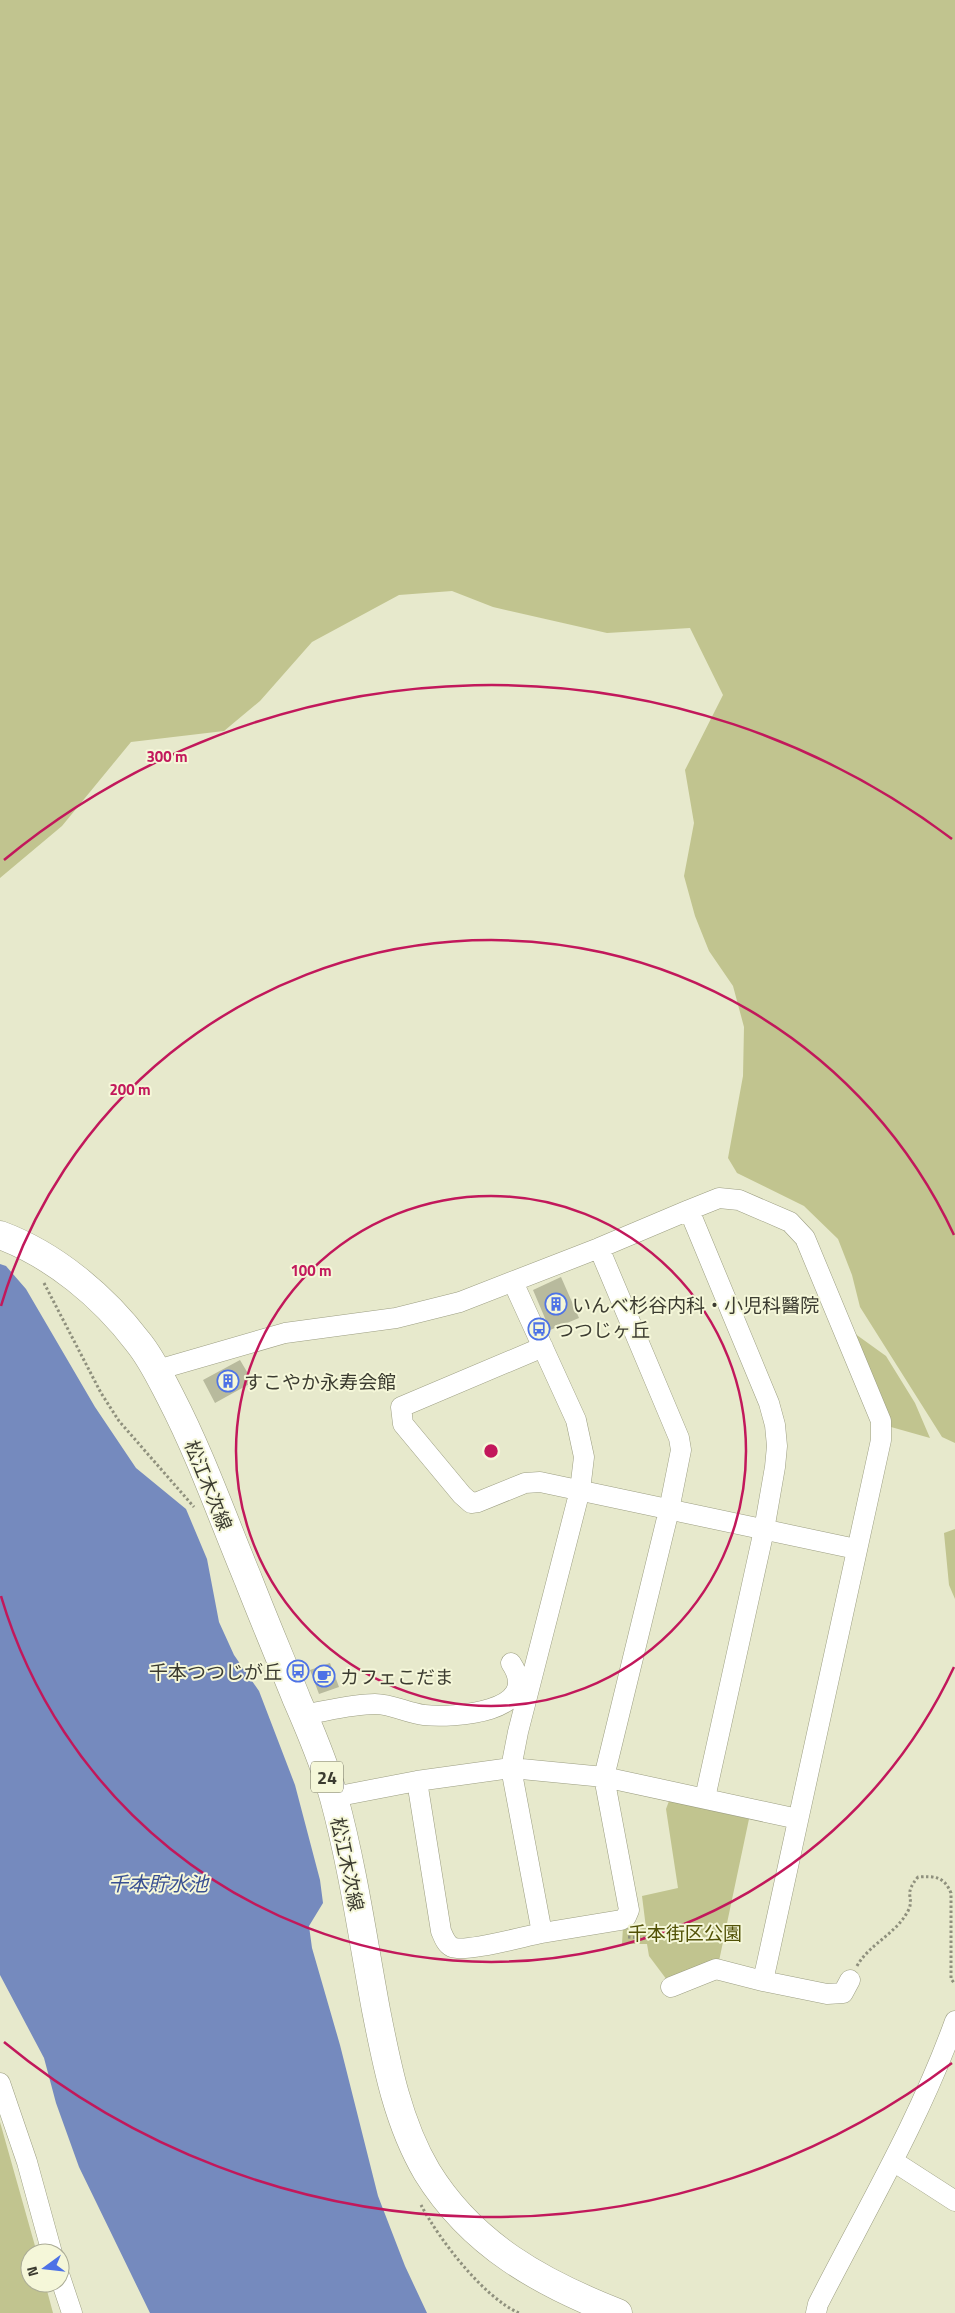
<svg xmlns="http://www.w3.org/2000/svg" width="955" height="2313" font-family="'Titillium Web','Noto Sans JP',sans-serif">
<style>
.green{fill:#c1c48f}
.water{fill:#758abe}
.building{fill:#b8ba9d}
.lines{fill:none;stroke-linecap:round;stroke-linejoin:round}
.street-casing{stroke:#9c9e82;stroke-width:21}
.primary-casing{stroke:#9c9e82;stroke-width:29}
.path{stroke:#8f907d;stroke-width:3;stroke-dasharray:2.5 2.5;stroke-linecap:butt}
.street{stroke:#fff;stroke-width:20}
.primary{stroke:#fff;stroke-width:28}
.ring{fill:none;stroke:#c2185b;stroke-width:2.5}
.labels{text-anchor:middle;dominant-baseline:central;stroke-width:4;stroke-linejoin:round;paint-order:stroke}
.shield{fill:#f5f7d9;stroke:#747463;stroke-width:1}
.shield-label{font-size:18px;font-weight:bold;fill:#3c3c31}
.poi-label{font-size:19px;fill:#3c3c31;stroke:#f5f7d9;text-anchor:start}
.street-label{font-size:19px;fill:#3c3c31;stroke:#f5f7d9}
.park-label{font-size:19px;fill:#525207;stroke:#f5f7d9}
.water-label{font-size:20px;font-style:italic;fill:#395092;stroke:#f5f7d9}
.centre{fill:#c2185b;stroke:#f5f7d9;stroke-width:2.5}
.ring-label{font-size:15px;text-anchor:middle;font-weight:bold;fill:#c2185b;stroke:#f5f7d9;stroke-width:4;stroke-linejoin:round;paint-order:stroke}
</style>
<rect width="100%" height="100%" fill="#e7e9cc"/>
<path class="green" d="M 0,0 L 955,0 L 955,1443 L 942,1437 L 860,1307 L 852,1275 L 838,1239 L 804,1206 L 737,1173 L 728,1158 L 743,1076 L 744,1027 L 733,986 L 709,951 L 695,916 L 684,876 L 694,823 L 685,770 L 723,695 L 690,628 L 607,633 L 493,607 L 452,591 L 399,595 L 312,642 L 260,701 L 224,731 L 131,742 L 62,826 L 0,878 Z
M 854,1333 L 886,1356 L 915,1403 L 930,1438 L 891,1427 Z
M 955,1529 L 955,1599 L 949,1585 L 944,1533 Z
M 669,1801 L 749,1819 L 719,1961 L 667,1980 L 649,1956 L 647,1944 L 622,1944 L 623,1927 L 646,1928 L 642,1896 L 678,1888 L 666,1809 Z
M 0,2122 L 37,2253 L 30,2253 L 30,2283 L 45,2283 L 53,2313 L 0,2313 Z"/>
<path class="water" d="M 0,1264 L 6,1266 L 26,1289 L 95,1407 L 136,1468 L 186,1509 L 207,1559 L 219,1622 L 234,1655 L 259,1691 L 295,1785 L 320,1880 L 323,1903 L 309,1926 L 312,1948 L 340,2045 L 378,2196 L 405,2266 L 427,2313 L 150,2313 L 79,2167 L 56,2103 L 44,2058 L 0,1975 Z"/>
<path class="building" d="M 561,1277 L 579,1318 L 550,1330 L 533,1290 Z
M 240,1360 L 253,1382 L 215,1403 L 203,1380 Z
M 330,1663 L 339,1687 L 319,1694 L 310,1670 Z"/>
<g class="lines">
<g class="street-casing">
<path id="street" d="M 599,1248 L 689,1210 L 769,1403 L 775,1425 L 777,1446 L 775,1467 L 764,1530 L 705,1798
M 543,1347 L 401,1407 L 403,1424 L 462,1495 L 471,1503 L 478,1502 L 525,1483 L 540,1482 L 856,1549
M 157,1370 L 285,1333 L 396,1318 L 460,1302 L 599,1248 L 679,1438 L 681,1450 L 669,1510 L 604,1777 L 629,1910 L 626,1917 L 621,1920 L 542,1933 L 511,1768 L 518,1732 L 580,1490 L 584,1457 L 576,1420 L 513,1282
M 303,1715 C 327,1711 352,1704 375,1704 C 392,1704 407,1713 424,1715 C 452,1718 544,1713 511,1663
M 417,1781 L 441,1931 C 444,1938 446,1944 452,1947 C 465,1953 525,1936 542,1933
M 334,1797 L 417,1781 L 511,1768 L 604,1777 L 798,1819
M 763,1981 L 827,1994 L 843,1993 L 850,1980
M 671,1987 L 716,1969 L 763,1981 L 881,1440 L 881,1421 L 805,1238 L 790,1222 L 739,1200 L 719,1198 L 689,1210
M 0,2083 L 27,2162 L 52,2253
M 893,2161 L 955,2201
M 60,2277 L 72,2313
M 816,2313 L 818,2304 C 866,2210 920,2119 955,2021"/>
</g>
<g class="primary-casing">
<path id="primary" d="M 0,1235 C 54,1255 103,1296 138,1342 C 152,1359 161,1379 171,1398 C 201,1456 223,1519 248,1579 C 264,1620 281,1660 297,1700 C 311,1732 325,1765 334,1798 C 353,1868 363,1940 376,2010 C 387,2066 398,2123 427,2172 C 472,2245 541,2283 618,2313"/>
</g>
<path class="path" d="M 44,1283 L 101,1393 L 119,1421 L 194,1507
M 628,1937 L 645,1938
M 857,1966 C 870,1943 897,1934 909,1909 C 914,1896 903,1895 918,1877 C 934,1876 944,1876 951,1893 L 951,1979 L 955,1984
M 421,2205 C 439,2239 483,2297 519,2313"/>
<use href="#street" class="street"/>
<use href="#primary" class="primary"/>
</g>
<g class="ring">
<circle cx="491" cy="1451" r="255"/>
<path d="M954 1667A511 511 0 0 1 1 1596M1 1306A511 511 0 0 1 954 1235"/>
<path d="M952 2063A766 766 0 0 1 4 2042M4 860A766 766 0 0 1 952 839"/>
</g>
<defs>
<g id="building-ring" transform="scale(1.125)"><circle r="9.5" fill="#f5f7d9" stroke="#4d72e6" stroke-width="1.5"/><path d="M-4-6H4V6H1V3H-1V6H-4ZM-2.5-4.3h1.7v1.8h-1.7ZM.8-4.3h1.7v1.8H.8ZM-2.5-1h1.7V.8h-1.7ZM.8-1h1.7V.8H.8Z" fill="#4d72e6"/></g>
<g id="bus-ring" transform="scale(1.125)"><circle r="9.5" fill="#f5f7d9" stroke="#4d72e6" stroke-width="1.5"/><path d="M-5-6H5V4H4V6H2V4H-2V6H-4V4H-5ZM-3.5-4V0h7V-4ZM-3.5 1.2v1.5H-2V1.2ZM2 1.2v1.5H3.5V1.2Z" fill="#4d72e6"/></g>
<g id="cafe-ring" transform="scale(1.125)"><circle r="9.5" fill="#f5f7d9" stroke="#4d72e6" stroke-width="1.5"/><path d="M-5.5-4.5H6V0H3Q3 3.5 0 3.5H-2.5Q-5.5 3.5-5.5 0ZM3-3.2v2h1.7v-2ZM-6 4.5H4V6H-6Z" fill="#4d72e6"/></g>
</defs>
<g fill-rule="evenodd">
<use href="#building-ring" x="556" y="1304"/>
<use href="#bus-ring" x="539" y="1329"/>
<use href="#building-ring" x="228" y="1381"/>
<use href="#bus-ring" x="298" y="1671"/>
<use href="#cafe-ring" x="324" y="1676"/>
</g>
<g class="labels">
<rect class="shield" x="311" y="1761.5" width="32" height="31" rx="4"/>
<g class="shield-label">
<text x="327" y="1777">24</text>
</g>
<g class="poi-label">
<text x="572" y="1304">いんべ杉谷内科・小児科醫院</text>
<text x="555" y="1329">つつじヶ丘</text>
<text x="244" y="1381">すこやか永寿会館</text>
<text x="282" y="1671" text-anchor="end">千本つつじが丘</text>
<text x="340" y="1676">カフェこだま</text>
</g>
<g class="street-label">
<text transform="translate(209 1485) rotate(68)">松江木次線</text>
<text transform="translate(348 1864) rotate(78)">松江木次線</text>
</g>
<g class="park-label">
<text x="685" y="1932">千本街区公園</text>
</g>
<g class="water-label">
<text x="158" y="1883">千本貯水池</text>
</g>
</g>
<circle cx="491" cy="1451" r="8" class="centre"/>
<g class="ring-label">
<text x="167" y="762">300 m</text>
<text x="130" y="1095">200 m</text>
<text x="311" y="1276">100 m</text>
</g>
<g transform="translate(45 2268) rotate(255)"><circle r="24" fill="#f5f7d9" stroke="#abac96"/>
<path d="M0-4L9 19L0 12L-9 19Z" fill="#4d72e6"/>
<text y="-8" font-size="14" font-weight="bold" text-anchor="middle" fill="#3c3c31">N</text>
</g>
</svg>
